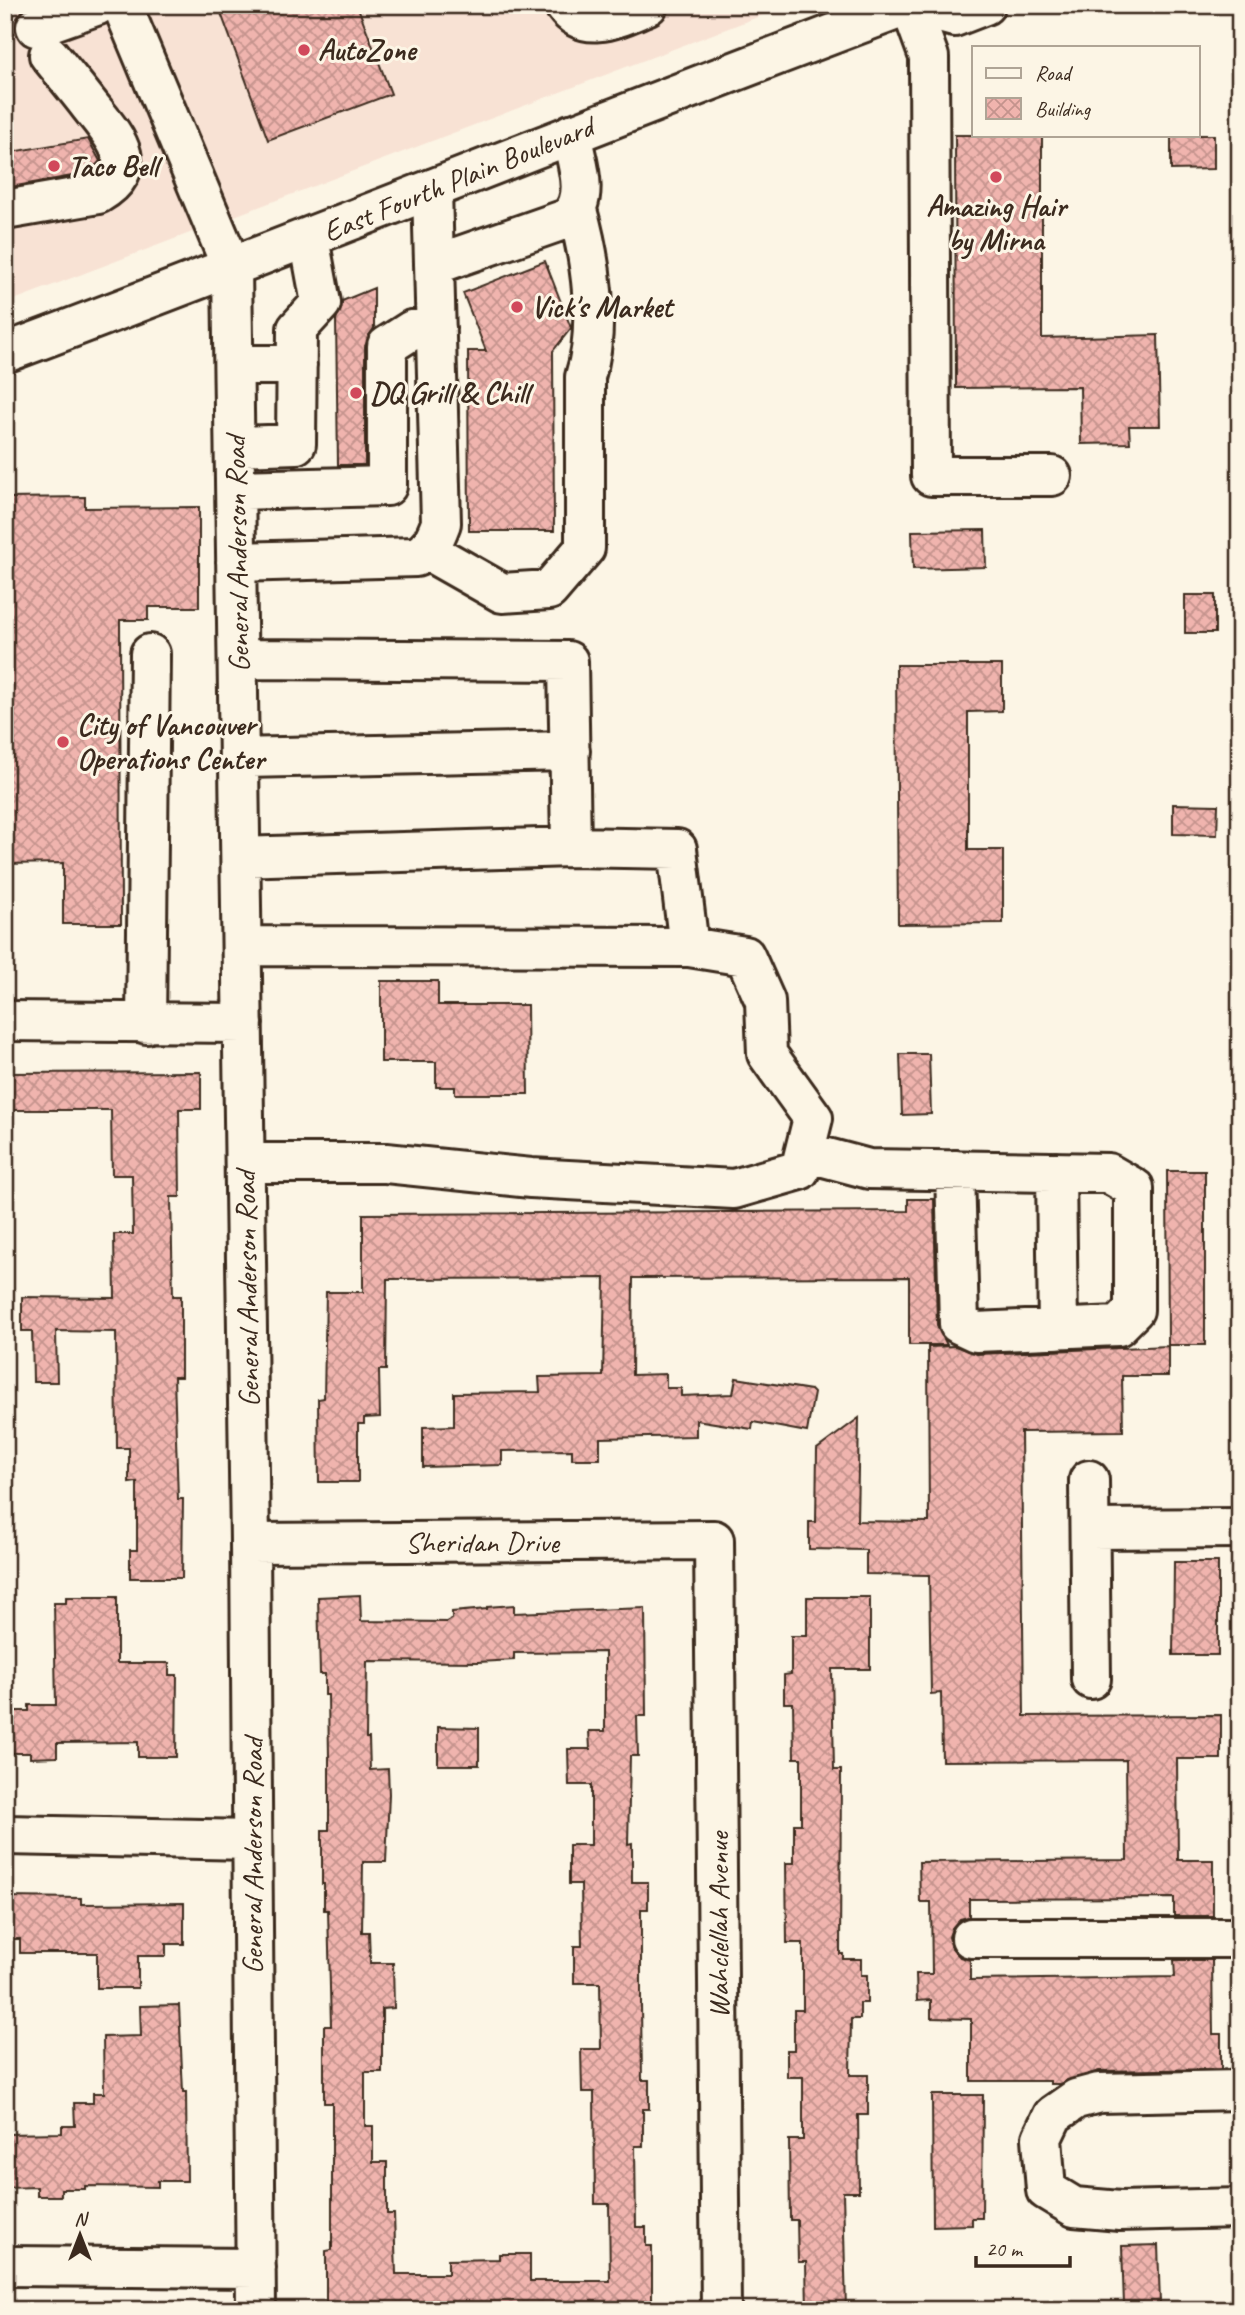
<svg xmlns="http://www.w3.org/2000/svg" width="1245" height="2315" font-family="Caveat,sans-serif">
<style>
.built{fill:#f8e2d4}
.building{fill:url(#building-cross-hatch);stroke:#3b2a1e;stroke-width:2;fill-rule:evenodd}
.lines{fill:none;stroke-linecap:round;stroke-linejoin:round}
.minor-casing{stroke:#3b2a1e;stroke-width:44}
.major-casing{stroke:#3b2a1e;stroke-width:44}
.minor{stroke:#fcf5e5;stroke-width:38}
.major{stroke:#fcf5e5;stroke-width:38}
.poi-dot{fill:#d1495b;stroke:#fcf5e5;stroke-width:2.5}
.labels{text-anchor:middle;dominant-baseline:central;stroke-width:6;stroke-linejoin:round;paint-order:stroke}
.poi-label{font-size:30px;font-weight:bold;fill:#3b2a1e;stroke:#fcf5e5;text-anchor:start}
.street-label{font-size:30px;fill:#3b2a1e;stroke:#fcf5e5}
</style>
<defs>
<pattern id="building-cross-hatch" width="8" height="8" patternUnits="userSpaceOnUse" patternTransform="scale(1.75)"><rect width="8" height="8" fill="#f0b4ae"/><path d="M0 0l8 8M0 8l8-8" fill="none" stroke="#c4938d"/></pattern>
</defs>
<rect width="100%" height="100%" fill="#fcf5e5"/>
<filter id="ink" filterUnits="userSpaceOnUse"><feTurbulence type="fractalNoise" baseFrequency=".0143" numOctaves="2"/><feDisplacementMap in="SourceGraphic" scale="14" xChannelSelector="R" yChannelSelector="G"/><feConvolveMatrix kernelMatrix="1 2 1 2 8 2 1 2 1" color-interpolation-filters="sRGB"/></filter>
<g filter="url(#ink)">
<path class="built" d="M 5,5 L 789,5 L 6,303 Z"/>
<path class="building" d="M 218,5 L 357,5 L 391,94 L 268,140 Z
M 955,135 L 1042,135 L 1042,338 L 1158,335 L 1160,426 L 1129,426 L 1130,443 L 1081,444 L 1080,387 L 956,388 Z
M 1171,135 L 1214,135 L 1214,169 L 1171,170 Z
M 88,139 L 100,161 L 89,173 L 5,188 L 5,153 Z
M 545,261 L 571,328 L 553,351 L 554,531 L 469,531 L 468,351 L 486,351 L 463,293 Z
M 374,288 L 374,328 L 365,346 L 365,465 L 338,465 L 336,320 L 342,301 Z
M 85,497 L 85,508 L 199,507 L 199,607 L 148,607 L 148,620 L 120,620 L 121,924 L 63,924 L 63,863 L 5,864 L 5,498 Z
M 985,530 L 986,567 L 913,569 L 912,531 Z
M 1185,595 L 1215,595 L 1215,633 L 1185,633 Z
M 896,665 L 1002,665 L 1002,711 L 968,712 L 968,850 L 1003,850 L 1003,923 L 898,924 Z
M 1173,804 L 1218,805 L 1217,835 L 1173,834 Z
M 381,981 L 438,981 L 438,1005 L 527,1005 L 528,1094 L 455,1094 L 455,1087 L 436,1087 L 436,1062 L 381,1062 Z
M 900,1054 L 929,1054 L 931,1114 L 902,1115 Z
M 201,1072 L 201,1109 L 179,1109 L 180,1197 L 171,1197 L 173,1296 L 181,1296 L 181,1377 L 174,1377 L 178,1499 L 183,1499 L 182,1578 L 130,1578 L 130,1550 L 137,1550 L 137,1482 L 129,1483 L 129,1448 L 117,1448 L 116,1332 L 56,1331 L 57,1382 L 33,1382 L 32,1331 L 22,1331 L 22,1297 L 115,1298 L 114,1234 L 133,1234 L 132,1175 L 112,1175 L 111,1110 L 5,1110 L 5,1073 Z
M 1167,1171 L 1205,1171 L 1205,1345 L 1168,1345 Z
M 908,1199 L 934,1199 L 937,1325 L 947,1345 L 909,1345 L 909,1277 L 633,1278 L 632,1375 L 666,1374 L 666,1388 L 681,1388 L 681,1396 L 733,1394 L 736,1378 L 811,1390 L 814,1393 L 807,1432 L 753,1422 L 752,1429 L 696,1420 L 696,1436 L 600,1438 L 600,1459 L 572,1459 L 572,1450 L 502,1451 L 502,1465 L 423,1467 L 423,1427 L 454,1426 L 454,1393 L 540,1392 L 539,1377 L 603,1376 L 605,1278 L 387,1279 L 386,1370 L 379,1370 L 380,1417 L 364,1418 L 364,1424 L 358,1424 L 358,1482 L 319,1482 L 318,1399 L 324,1398 L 326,1292 L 363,1292 L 363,1214 L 908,1211 Z
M 955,1346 L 977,1354 L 1168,1346 L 1168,1376 L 1122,1376 L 1123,1431 L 1021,1432 L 1024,1716 L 1221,1715 L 1221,1759 L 1177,1759 L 1178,1860 L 1213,1860 L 1213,1916 L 1174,1916 L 1174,1898 L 969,1899 L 969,1917 L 960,1919 L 952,1928 L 949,1937 L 952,1948 L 960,1957 L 970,1960 L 970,1980 L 1175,1977 L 1174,1960 L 1212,1960 L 1213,2034 L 1221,2034 L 1221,2069 L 1099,2071 L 1059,2084 L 1050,2084 L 1050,2081 L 971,2081 L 971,2019 L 931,2018 L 931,2000 L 917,2001 L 916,1974 L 932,1974 L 931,1902 L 920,1902 L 919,1862 L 1127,1860 L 1126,1760 L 942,1761 L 941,1693 L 931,1694 L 929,1575 L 866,1574 L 866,1550 L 809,1549 L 809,1522 L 816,1522 L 817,1449 L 859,1418 L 857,1521 L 929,1522 L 928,1347 Z
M 1174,1562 L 1218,1562 L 1218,1655 L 1173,1655 Z
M 360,1595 L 361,1621 L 447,1622 L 452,1619 L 452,1612 L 487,1609 L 487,1607 L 514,1605 L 514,1613 L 645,1608 L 646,1716 L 637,1716 L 638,1756 L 630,1756 L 628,1844 L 632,1843 L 632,1882 L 648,1882 L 648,1909 L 641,1909 L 641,2005 L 642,2080 L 649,2080 L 649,2109 L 643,2109 L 643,2146 L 635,2146 L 636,2227 L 646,2227 L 646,2246 L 652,2246 L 652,2310 L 326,2310 L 326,2251 L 332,2250 L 332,2103 L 324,2103 L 324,2026 L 331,2026 L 328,1910 L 324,1910 L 324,1884 L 322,1884 L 322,1830 L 329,1830 L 329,1758 L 328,1695 L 325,1695 L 325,1674 L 320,1674 L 318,1597 ZM 605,1652 L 605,1731 L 589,1731 L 590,1749 L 568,1749 L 569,1785 L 591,1785 L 591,1845 L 569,1845 L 569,1884 L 581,1884 L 582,1946 L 574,1946 L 574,1983 L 600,1983 L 601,2049 L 581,2049 L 582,2092 L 594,2092 L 595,2204 L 609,2204 L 610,2281 L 530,2281 L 530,2254 L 499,2254 L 499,2259 L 448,2260 L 448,2274 L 396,2274 L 394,2214 L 387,2214 L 387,2162 L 373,2162 L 373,2126 L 365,2126 L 365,2072 L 382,2072 L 382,2009 L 394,2008 L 393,1963 L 370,1963 L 369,1932 L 362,1932 L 363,1862 L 386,1862 L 389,1794 L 388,1769 L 370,1770 L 369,1738 L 366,1738 L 367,1661 L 478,1662 L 514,1660 L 514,1653 Z
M 66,1597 L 117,1597 L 117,1663 L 169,1663 L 169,1675 L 177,1675 L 176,1757 L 138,1757 L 138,1742 L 57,1743 L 57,1757 L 30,1758 L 30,1753 L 5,1753 L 5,1711 L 29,1711 L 29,1705 L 56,1705 L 54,1603 L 66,1603 Z
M 807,1597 L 870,1597 L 870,1669 L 832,1669 L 834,1770 L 841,1770 L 840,1954 L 843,1954 L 843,1959 L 861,1959 L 861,1975 L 867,1975 L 867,2003 L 860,2003 L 860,2019 L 851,2019 L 850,2075 L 868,2075 L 868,2115 L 858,2115 L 859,2192 L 843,2192 L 846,2310 L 807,2310 L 806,2262 L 798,2262 L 797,2220 L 790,2220 L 789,2140 L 803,2140 L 803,2077 L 787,2077 L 787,2050 L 794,2050 L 794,2010 L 803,2010 L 803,1943 L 787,1943 L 786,1863 L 794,1863 L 794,1824 L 801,1824 L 801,1758 L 794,1758 L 793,1703 L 784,1703 L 784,1675 L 791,1674 L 791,1636 L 807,1636 Z
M 438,1727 L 479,1728 L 479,1765 L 438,1765 Z
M 5,1897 L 81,1898 L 81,1904 L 184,1903 L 184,1944 L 166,1944 L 166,1956 L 138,1956 L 138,1988 L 97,1988 L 97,1953 L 20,1953 L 20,1939 L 5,1939 Z
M 179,2005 L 183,2092 L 186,2092 L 187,2181 L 158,2181 L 158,2187 L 85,2186 L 85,2189 L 61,2189 L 61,2196 L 37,2196 L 37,2187 L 5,2188 L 5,2134 L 62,2133 L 62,2126 L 75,2126 L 74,2103 L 93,2103 L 93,2093 L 104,2093 L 103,2037 L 141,2036 L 140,2006 Z
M 932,2095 L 983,2095 L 982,2218 L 972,2218 L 972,2225 L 933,2226 Z
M 1158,2245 L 1160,2304 L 1124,2305 L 1122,2246 Z"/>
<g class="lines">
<g class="minor-casing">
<path id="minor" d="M 122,5 L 232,268 L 250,1543 L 256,2310
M 564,5 C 586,36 620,16 648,5
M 910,5 L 929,57 L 931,476 L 1052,476
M 36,27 L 98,5
M 5,210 L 98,194 C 145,167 113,135 90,106 C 77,89 63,72 49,55
M 434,265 L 569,218 C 591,196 576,161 571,134
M 234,365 L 297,365
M 235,446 L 296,444 L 297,329 L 321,303 L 309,238
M 236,490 L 387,486 L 387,346 L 412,330 L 436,328
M 428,551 L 502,593 L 549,590 L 585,548 L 585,377 C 601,327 591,260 577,210
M 236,562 L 416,557 C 431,549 435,539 441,523 L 432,189
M 238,659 L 568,661 L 571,847 L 241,857
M 240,758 L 570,751
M 571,847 L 677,849 L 689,947
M 242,946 L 689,947 L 745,956 L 765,1001 L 767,1054 L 813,1118 L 800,1170 L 734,1189 L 531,1178 L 386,1163 L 245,1163
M 5,1021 L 243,1023
M 146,1024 L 150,654
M 805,1152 L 869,1169 L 1108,1173 L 1134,1188 L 1134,1310 L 1118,1326 L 976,1332 L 959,1324 L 955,1170
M 1056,1172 L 1058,1329
M 1089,1480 L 1091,1679
M 1090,1529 L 1240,1528
M 250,1543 L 714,1540 L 721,2310
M 5,1835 L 251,1840
M 971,1938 L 1240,1938
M 1240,2090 L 1099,2093 L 1076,2099 L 1053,2115 L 1042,2138 L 1046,2190 L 1074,2207 L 1120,2211 L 1240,2208
M 5,2266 L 256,2268"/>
</g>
<g class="major-casing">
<path id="major" d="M 5,353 C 308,240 607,118 910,5 L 954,17 L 985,5"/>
</g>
<use href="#minor" class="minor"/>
<use href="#major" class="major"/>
</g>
</g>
<g class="poi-dot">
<circle cx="304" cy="50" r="7"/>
<circle cx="54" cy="166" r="7"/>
<circle cx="996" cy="177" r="7"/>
<circle cx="517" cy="307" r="7"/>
<circle cx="356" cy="393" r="7"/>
<circle cx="63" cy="742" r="7"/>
</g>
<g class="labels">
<g class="poi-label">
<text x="318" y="50">AutoZone</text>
<text x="68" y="166">Taco Bell</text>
<text x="996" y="206" text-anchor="middle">Amazing Hair<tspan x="996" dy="34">by Mirna</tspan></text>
<text x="531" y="307">Vick's Market</text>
<text x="370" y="393">DQ Grill &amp; Chill</text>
<text x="77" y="725">City of Vancouver<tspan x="77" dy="34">Operations Center</tspan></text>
</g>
<g class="street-label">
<text transform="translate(458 179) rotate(-22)">East Fourth Plain Boulevard</text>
<text transform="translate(237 554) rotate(-91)">General Anderson Road</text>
<text transform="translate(247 1289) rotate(-91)">General Anderson Road</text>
<text x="482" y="1542">Sheridan Drive</text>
<text transform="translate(252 1856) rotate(-90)">General Anderson Road</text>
<text transform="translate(718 1925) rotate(-90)">Wahclellah Avenue</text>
</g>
</g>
<rect width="1245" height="2315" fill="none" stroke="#fcf5e5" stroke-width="28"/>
<rect x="14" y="14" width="1217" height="2287" fill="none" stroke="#3b2a1e" stroke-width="2.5" filter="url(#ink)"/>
<rect x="972" y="46" width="228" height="91" fill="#fcf5e5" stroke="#afa495" stroke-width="2"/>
<rect x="986" y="68" width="35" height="10" fill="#fcf5e5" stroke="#afa495" stroke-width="2"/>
<text x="1035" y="80" font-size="21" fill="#3b2a1e">Road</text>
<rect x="986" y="98" width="35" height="21" fill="url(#building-cross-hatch)" stroke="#afa495" stroke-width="2"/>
<text x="1035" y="116" font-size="21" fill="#3b2a1e">Building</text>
<g transform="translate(80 2235)" stroke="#fcf5e5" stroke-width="5" paint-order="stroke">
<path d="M0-5L12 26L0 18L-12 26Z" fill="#3b2a1e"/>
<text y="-10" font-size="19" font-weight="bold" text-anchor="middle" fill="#3b2a1e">N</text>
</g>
<path d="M976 2256v10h94v-10" fill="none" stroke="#3b2a1e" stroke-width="3.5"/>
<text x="986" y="2256" font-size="21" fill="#3b2a1e" stroke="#fcf5e5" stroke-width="5" paint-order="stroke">20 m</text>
</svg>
